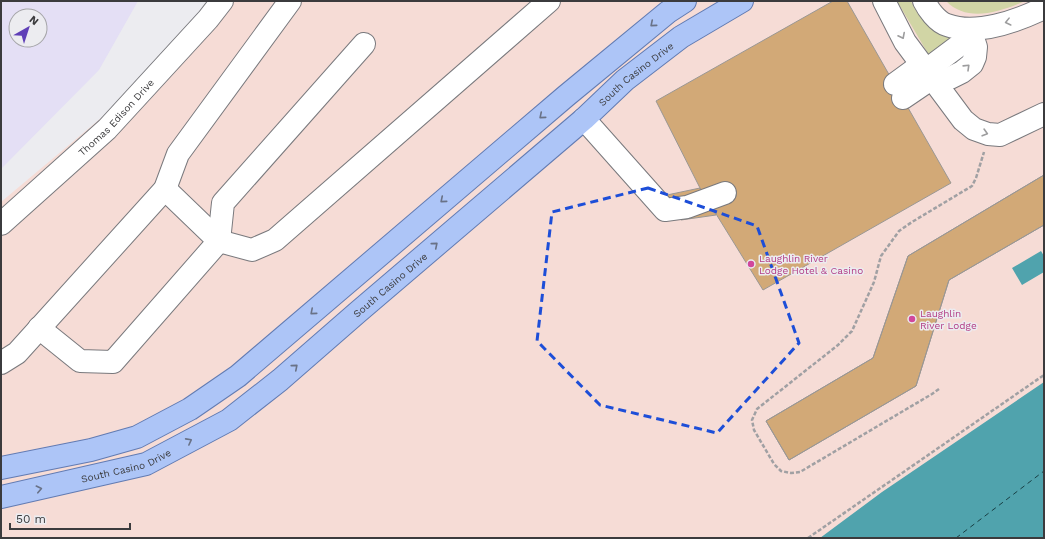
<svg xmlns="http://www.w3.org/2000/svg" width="1045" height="539" font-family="'Work Sans',sans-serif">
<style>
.commercial{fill:#f6dcd6}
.industrial{fill:#e4dff5;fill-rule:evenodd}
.green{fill:#d1d5a5}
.water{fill:#50a3ad}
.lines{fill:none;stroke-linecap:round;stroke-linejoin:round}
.ferry{stroke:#183f44;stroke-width:1;stroke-dasharray:5 4;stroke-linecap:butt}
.building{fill:#d2a977;stroke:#9a9794}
.minor-casing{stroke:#79797d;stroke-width:24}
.major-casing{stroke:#627bb2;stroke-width:24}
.path{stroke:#a0a0a3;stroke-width:2.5;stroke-dasharray:4 2;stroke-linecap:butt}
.minor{stroke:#fff;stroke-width:22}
.major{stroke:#adc5f7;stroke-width:22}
.oneway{stroke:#9d9d9e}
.oneway2{stroke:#697287}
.marked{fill:none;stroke:#1d4ed8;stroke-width:3;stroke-dasharray:8 5;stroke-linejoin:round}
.hotel-dot{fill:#d1479c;stroke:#ececf0;stroke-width:1.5}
.labels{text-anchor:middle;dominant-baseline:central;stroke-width:3;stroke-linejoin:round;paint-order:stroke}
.street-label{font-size:10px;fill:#3b3b3d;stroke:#ececf0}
.hotel-label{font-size:10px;fill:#b23c85;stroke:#ececf0;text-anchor:start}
</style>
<rect width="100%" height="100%" fill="#ececf0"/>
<path class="commercial" d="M 213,1 L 1044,1 L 1044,383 L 821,538 L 1,538 L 1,202 L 169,61 Z"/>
<path class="industrial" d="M 1,1 L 138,1 L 99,70 L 1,169 ZM 16,16 L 40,16 L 40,40 L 16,40 Z"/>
<path class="green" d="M 897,1 L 911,1 C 923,27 934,29 959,38 L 930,57 Z
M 946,1 L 1025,1 C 1000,12 967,23 946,1 Z"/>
<path class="water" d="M 1041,251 L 1044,256 L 1044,272 L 1022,285 L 1012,268 Z
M 1044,382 L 1044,538 L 820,538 L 882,492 Z"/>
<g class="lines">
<path class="ferry" d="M 956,538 L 1044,471"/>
</g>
<path class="building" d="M 833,1 L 847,1 L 951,183 L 763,290 L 700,188 L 656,101 Z
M 1044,175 L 1044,225 L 949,280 L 916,386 L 789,460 L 766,421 L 873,358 L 908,256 Z
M 1044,175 L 1044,225 L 949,280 L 916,386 L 789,460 L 766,421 L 873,358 L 908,256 Z
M 700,188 L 716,215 L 681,220 L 667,195 Z"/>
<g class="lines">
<g class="minor-casing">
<g id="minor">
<path d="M 884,1 L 905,42 L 963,120 L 974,129 L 988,134 L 1000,135 L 1044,114"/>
<path d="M 924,1 C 928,9 937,22 947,25 C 976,36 1017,21 1044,8"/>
<path d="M 925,71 L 961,44 L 966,39 L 970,29"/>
<path d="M 895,84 L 921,65"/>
<path d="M 903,98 L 931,79 L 950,78 L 962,72 L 972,64 L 975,57 L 976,47 L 970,29"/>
<path d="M 584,119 L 665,210 L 687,207 L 725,193"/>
<path d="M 165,189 L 219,241 L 252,250 L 275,240 L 549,1"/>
<path id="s1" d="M 1,224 L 107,129 L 208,19 L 222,1"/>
<path d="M 39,328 L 80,361 L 113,362 L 219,241 L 223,203 L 364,44"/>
<path d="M 1,363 L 17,353 L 165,189 L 178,154 L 290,1"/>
</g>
</g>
<g class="major-casing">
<g id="major">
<path d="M 1,468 L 91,450 L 137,437 L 190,409 L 238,376 L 566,96 L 668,12 L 685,1"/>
<path id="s2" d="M 1,497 L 146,464 L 229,420 L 280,380 L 358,312 L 584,119 L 625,80 L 681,37 L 742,1"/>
</g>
</g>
<path class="path" d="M 939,389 L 932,394 L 800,472 L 791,473 L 781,471 L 774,464 L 754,430 L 752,420 L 757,409 L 838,345 L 852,331 L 874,282 L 881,256 L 899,231 L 912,222 L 972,186 L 976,178 L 984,152
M 808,538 L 1044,375"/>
<use href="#minor" class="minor"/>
<use href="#major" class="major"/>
</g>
<defs><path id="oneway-chevron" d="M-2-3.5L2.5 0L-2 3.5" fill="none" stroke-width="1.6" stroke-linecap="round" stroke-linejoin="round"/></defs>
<g class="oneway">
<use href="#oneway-chevron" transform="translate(1008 22) rotate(166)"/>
<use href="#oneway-chevron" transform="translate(902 36) rotate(63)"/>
<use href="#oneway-chevron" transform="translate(967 67) rotate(-44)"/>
<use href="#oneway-chevron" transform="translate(985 133) rotate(16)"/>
</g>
<g class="oneway2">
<use href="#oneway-chevron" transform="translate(653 24) rotate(140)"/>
<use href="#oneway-chevron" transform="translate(542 116) rotate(140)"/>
<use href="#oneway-chevron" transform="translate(443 200) rotate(140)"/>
<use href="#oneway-chevron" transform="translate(435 245) rotate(-40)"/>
<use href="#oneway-chevron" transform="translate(313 312) rotate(139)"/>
<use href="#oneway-chevron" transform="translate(295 367) rotate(-41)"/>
<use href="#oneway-chevron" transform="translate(189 441) rotate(-28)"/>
<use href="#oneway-chevron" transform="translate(39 489) rotate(-13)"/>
</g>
<path class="marked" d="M 648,188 L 757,226 L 799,343 L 717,433 L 600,405 L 537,341 L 552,212 Z"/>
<g class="hotel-dot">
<circle cx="751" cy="264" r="4"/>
<circle cx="912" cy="319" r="4"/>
</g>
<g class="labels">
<g class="street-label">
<text stroke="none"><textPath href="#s2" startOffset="777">South Casino Drive</textPath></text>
<text stroke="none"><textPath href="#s1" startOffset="157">Thomas Edison Drive</textPath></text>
<text stroke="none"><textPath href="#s2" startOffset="453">South Casino Drive</textPath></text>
<text stroke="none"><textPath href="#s2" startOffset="129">South Casino Drive</textPath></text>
</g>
<g class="hotel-label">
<text x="759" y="258">Laughlin River<tspan x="759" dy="12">Lodge Hotel &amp; Casino</tspan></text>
<text x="920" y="313">Laughlin<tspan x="920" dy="12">River Lodge</tspan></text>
</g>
</g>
<rect width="1045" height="539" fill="none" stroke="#3b3b3d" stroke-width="4"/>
<g transform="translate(28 28) rotate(39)"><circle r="19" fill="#ececf0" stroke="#a5a5a8"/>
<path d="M0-3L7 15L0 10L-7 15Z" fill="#5f3fb7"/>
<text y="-6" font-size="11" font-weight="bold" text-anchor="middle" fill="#3b3b3d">N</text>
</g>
<path d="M10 523v6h120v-6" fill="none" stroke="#3b3b3d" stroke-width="2"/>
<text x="16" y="523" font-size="12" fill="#3b3b3d" stroke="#ececf0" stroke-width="3" paint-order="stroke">50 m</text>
</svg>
